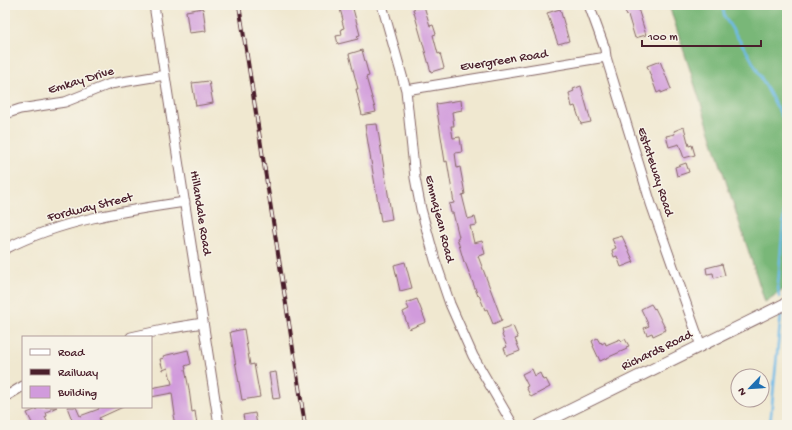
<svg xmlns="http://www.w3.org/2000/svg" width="792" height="430" font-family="'Gochi Hand',sans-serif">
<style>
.forest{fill:#79b778;stroke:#626b52}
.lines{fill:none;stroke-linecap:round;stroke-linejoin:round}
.stream{stroke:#70bbe9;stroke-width:2.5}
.building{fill:#d19bdc}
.minor-casing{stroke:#846565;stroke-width:11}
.tertiary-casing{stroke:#846565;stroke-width:13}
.minor{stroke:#fff;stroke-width:9}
.tertiary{stroke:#fff;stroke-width:11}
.rail-casing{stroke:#4a1f2b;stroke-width:4}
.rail{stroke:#f7f3e8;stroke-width:2.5;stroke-dasharray:8;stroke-linecap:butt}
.labels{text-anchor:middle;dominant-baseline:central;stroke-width:3;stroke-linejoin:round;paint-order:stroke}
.street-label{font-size:13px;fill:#4a1f2b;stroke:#f7f3e8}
</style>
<rect width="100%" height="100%" fill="#f7f3e8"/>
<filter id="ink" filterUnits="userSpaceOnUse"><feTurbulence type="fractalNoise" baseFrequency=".025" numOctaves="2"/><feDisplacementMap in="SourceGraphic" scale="8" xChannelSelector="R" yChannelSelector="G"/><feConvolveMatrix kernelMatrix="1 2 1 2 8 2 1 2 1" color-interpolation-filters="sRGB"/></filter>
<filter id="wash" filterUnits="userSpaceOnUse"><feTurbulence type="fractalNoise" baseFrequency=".012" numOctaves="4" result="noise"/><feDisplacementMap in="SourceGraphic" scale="16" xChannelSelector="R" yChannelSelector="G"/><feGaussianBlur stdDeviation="0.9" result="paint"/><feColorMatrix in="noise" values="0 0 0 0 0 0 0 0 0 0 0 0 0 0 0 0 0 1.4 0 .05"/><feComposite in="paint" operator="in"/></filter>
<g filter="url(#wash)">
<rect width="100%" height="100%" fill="#f0e8d0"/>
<path class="forest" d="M 669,5 L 787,5 L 787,287 L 765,302 Z"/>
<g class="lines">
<path class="stream" d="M 722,5 L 725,18 L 749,55 L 787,126
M 779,297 L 778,285 L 787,177
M 770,425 L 781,314"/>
</g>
<g id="blocks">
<path class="building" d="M 339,5 L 352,5 L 360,35 L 357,36 L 358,39 L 338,44 L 336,36 L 342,35 L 341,29 L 344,28 L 342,21 L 343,20 Z
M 623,5 L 637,5 L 646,35 L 635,38 L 628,15 L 627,16 Z
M 424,6 L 430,26 L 433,25 L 436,34 L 433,35 L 438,54 L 440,53 L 444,68 L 431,72 L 413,9 Z
M 203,8 L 206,31 L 189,33 L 186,11 Z
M 560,9 L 569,41 L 558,44 L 547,13 Z
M 362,50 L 369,76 L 366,77 L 376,112 L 362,115 L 356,89 L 358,89 L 349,54 Z
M 660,61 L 671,89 L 661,93 L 661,91 L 657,93 L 647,66 Z
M 209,81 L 213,103 L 196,106 L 192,83 Z
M 581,86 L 591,122 L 581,124 L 575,106 L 572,107 L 569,93 L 574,91 L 573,89 Z
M 461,100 L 462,110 L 452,112 L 454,126 L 451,126 L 453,138 L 460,137 L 462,152 L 455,153 L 457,168 L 460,167 L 465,194 L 462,195 L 468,219 L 475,217 L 477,225 L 470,226 L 474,243 L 482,241 L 485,254 L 478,256 L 502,320 L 493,324 L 487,309 L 485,310 L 479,295 L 478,296 L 465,262 L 464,262 L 457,238 L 459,237 L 453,213 L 451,213 L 449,204 L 454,203 L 447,161 L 445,162 L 436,104 Z
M 377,124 L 392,219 L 381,221 L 365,125 Z
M 684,127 L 689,146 L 692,145 L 695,155 L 684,158 L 679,144 L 669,147 L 666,136 L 675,134 L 674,131 Z
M 686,163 L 689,172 L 677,176 L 675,167 Z
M 622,236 L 634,262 L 621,267 L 617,256 L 614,257 L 612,250 L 616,248 L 612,239 Z
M 405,262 L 412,288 L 400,291 L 394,265 Z
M 722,264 L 725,275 L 714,278 L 713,273 L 707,274 L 706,268 Z
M 417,299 L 426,322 L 409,329 L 403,312 L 409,309 L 406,303 Z
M 651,304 L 654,309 L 655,308 L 666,330 L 653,336 L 652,333 L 647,335 L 644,328 L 649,326 L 641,309 Z
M 513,326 L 518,338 L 515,339 L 520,351 L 507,356 L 504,348 L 507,347 L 502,335 L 503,334 L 502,330 Z
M 244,329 L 250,365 L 254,364 L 260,397 L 242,400 L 230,332 Z
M 597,338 L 600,343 L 601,342 L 602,344 L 605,342 L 606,345 L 620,339 L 622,341 L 625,339 L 629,346 L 626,347 L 627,349 L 600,361 L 593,346 L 594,346 L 592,341 Z
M 188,350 L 191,364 L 185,366 L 186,369 L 185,369 L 189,389 L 192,412 L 195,411 L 197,425 L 175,425 L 173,415 L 175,415 L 172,393 L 151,397 L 151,388 L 172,384 L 168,368 L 163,370 L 160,359 L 164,358 L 163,356 Z
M 532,369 L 535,376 L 540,373 L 543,380 L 546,379 L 550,387 L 531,397 L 526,387 L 528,386 L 522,374 Z
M 276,372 L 280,398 L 273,399 L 269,373 Z
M 36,407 L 57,407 L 46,412 L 47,416 L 45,417 L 49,425 L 33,425 L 27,413 L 37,409 Z
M 67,407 L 76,407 L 80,416 L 99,409 L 98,407 L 123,407 L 99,418 L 102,425 L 74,425 Z
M 255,413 L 257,425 L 245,425 L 243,415 Z"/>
</g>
</g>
<g filter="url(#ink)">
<use href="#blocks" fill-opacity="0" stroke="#846565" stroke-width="1"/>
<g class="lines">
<g class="minor-casing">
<path id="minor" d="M 154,5 L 219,425
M 382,5 L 406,90 L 415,178 L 421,209 L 435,260 L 450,304 L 473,356 L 513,425
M 589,5 L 605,49 L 606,57 L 651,204 L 701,346
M 406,90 L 606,57
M 5,114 L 20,109 L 65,102 L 110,84 L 165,75
M 5,249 C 61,220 123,211 185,202
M 131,337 L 172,328 L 203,323
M 5,397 L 23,386"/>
</g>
<g class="tertiary-casing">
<path id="tertiary" d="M 540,425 L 787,303"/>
</g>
<use href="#minor" class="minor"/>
<use href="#tertiary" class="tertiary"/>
<g class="rail-casing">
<path id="rail" d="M 239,5 L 305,425"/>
</g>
<use href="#rail" class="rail"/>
</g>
</g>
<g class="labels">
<g class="street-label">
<text transform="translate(504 61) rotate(-9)">Evergreen Road</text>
<text transform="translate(81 81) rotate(-17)">Emkay Drive</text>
<text transform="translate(655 172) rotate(72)">Estateway Road</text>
<text transform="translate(90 208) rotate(-14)">Fordway Street</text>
<text transform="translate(200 213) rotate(81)">Hillandale Road</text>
<text transform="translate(439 219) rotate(76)">Emmajean Road</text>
<text transform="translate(657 351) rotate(-26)">Richards Road</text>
</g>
</g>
<rect width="792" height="430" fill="none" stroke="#f7f3e8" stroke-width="20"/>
<rect x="22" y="336" width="130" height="72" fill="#f7f3e8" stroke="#b29e9c"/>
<rect x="30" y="349" width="20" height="6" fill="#ffffff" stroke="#b29e9c"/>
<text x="58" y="356" font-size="12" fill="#4a1f2b">Road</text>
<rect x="30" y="369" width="20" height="6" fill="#4a1f2b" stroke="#b29e9c"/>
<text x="58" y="376" font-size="12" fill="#4a1f2b">Railway</text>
<rect x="30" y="386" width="20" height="12" fill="#d19bdc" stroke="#b29e9c"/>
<text x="58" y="396" font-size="12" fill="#4a1f2b">Building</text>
<g transform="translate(750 388) rotate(245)"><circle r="19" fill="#f7f3e8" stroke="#b29e9c"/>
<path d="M0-3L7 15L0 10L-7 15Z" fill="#1f6fb2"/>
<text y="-6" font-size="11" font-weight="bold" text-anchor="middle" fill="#4a1f2b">N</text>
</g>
<path d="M642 40v6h119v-6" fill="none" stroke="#4a1f2b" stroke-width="2"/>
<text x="648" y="40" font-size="12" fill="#4a1f2b" stroke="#f7f3e8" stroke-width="3" paint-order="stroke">100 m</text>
</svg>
